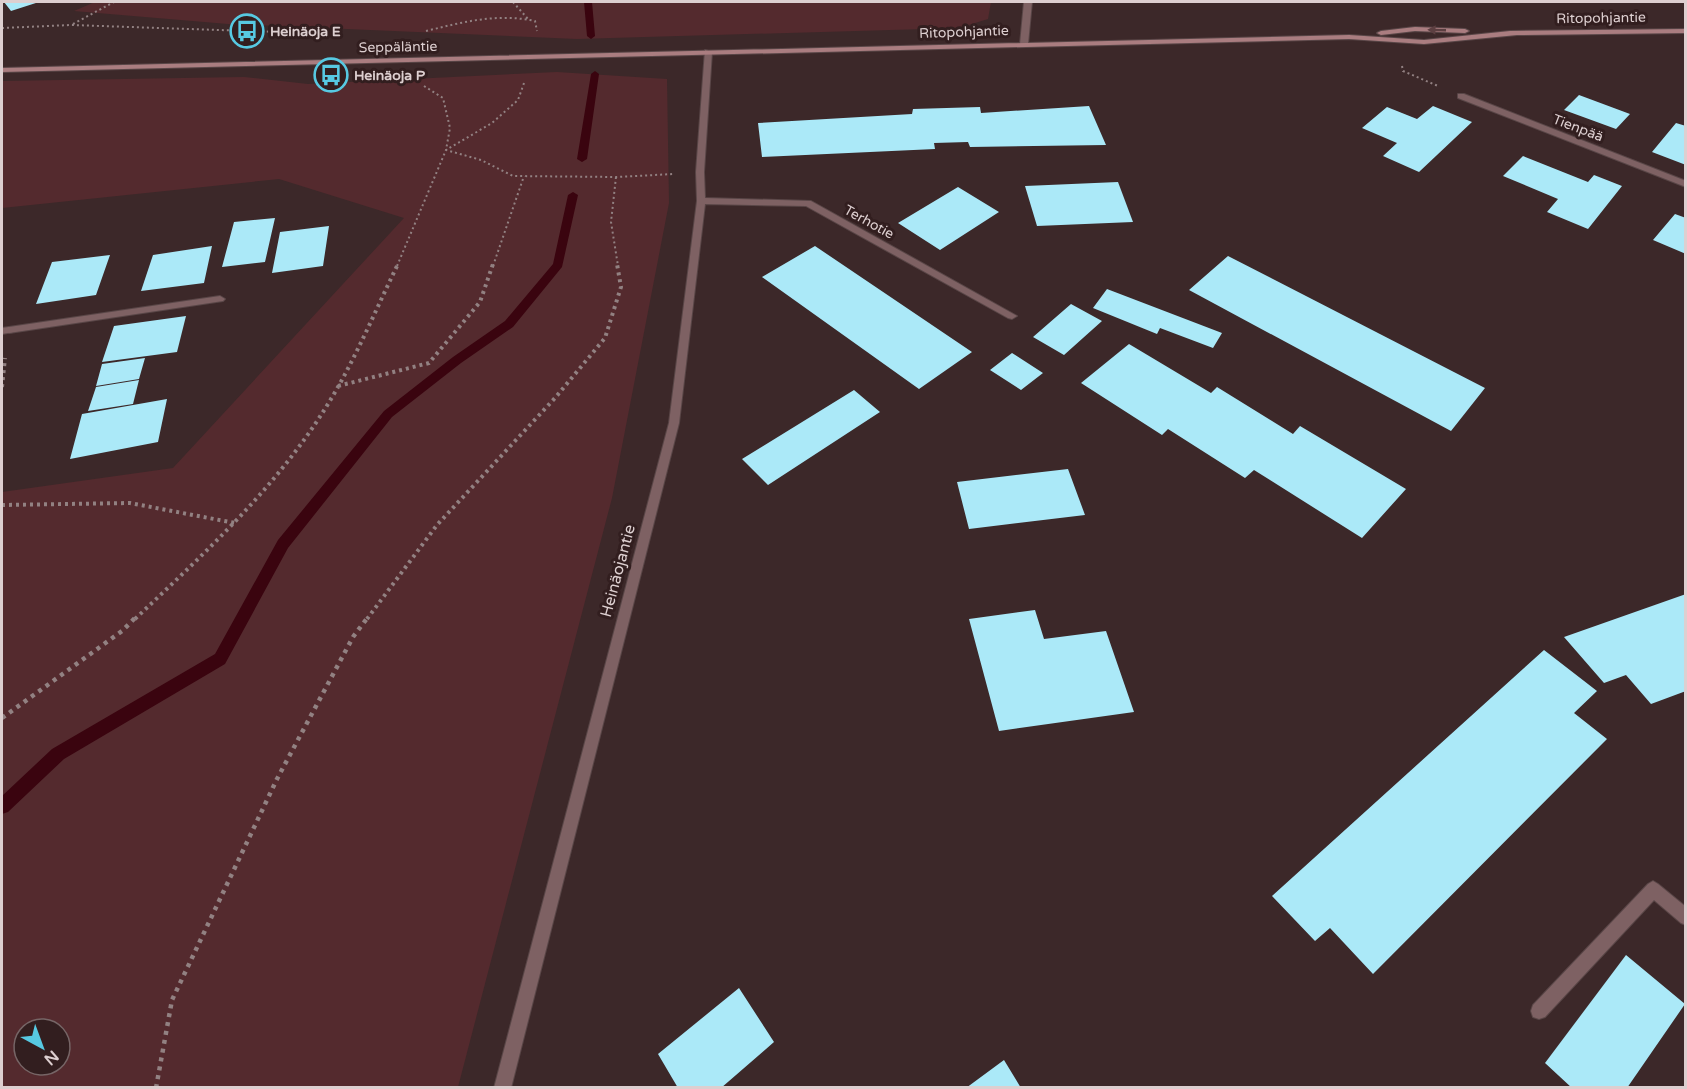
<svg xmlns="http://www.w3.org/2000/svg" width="1687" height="1089" font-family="'Varela Round',sans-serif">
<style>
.green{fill:#542a2e;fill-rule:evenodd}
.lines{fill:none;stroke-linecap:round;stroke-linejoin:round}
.stream{fill:#3a040f;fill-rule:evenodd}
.building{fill:#abe9f8}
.lane-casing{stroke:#594647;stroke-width:2}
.street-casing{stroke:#594647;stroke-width:2}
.secondary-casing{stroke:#594647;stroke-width:2}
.path-far2{stroke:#928182;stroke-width:2;stroke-dasharray:2 3;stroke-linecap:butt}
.path-far1{stroke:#928182;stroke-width:4;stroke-dasharray:3 4;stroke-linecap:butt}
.path{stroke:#928182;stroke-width:4.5;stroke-dasharray:4 5;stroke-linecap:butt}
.lane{fill:#7e6163;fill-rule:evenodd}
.street{fill:#7e6163;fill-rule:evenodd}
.secondary{fill:#aa7d80;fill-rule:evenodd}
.oneway{fill:#5c3f41}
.labels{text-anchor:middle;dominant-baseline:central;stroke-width:6;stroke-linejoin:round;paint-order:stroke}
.far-street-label{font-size:14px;fill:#ddcfd0;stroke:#321e1f}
.far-poi-label{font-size:14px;font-weight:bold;fill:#ddcfd0;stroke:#321e1f;text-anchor:start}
.street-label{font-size:16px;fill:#ddcfd0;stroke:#321e1f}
</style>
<rect width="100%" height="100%" fill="#3c2829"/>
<path class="green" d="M 95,2 L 991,2 L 988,19 L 959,28 L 577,39 L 228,24 L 74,11 Z
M 557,72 L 667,79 L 669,203 L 612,498 L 458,1087 L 2,1087 L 2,492 L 173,468 L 404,218 L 279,179 L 2,208 L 2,81 L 244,77 L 308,84 ZM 24,1029 L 60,1029 L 60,1065 L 24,1065 Z"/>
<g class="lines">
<path class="stream" d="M 584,2 L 592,2 L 595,36 L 591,39 L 587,36 Z
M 595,71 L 599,74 L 587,159 L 582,162 L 577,159 L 591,74 Z
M 573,192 L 578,195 L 562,267 L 513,327 L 461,363 L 392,417 L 288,548 L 225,664 L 64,759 L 8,812 L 2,814 L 2,796 L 52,749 L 215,654 L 278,540 L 384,411 L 453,357 L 505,321 L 553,264 L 568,195 Z"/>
</g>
<path class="building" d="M 4,2 L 39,2 L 11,11 Z
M 1579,95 L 1630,114 L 1616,129 L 1564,110 Z
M 1089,106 L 1106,145 L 970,147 L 968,142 L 934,143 L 935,149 L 762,157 L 758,123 L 912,114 L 913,109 L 980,107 L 981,113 Z
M 1433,106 L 1472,122 L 1419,172 L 1383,156 L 1397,143 L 1362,128 L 1387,107 L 1417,119 Z
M 1676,123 L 1686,126 L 1686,165 L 1652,152 Z
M 1523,156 L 1588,182 L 1594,175 L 1622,186 L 1588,229 L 1547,212 L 1558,199 L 1503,176 Z
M 1118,182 L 1133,222 L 1037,226 L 1025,186 Z
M 958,187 L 999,212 L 940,250 L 898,223 Z
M 1675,214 L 1686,218 L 1686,254 L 1653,240 Z
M 275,218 L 265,262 L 222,267 L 234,222 Z
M 329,226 L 323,266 L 272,273 L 280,232 Z
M 212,246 L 204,283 L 141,291 L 153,255 Z
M 815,246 L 972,352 L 919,389 L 762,277 Z
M 110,255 L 96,295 L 36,304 L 52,262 Z
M 1228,256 L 1485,388 L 1451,431 L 1189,290 Z
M 1107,289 L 1222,333 L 1213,348 L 1160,328 L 1157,334 L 1093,308 Z
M 1071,304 L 1102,321 L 1064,355 L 1033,337 Z
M 186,316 L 177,352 L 102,362 L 114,326 Z
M 1129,344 L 1211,393 L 1217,387 L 1293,434 L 1300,426 L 1406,489 L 1362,538 L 1254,470 L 1245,478 L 1168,429 L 1162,435 L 1081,383 Z
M 1012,353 L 1043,373 L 1021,390 L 990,370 Z
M 145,358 L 139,379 L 96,386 L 102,364 Z
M 139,380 L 133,404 L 88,411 L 96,387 Z
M 854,390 L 880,412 L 768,485 L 742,459 Z
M 167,399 L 158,442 L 70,459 L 82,414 Z
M 1068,469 L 1085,515 L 969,529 L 957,482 Z
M 1686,594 L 1686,691 L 1651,704 L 1626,675 L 1604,683 L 1564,637 Z
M 1035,610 L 1044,639 L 1106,631 L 1134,712 L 999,731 L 969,619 Z
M 1544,650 L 1597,691 L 1574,713 L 1607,739 L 1373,974 L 1330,928 L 1315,941 L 1272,896 Z
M 1626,955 L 1685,1004 L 1627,1088 L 1572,1088 L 1545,1063 Z
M 739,988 L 774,1042 L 721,1088 L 678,1088 L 658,1054 Z
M 1004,1060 L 1021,1088 L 966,1088 Z"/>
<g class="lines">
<g class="lane-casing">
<path id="lane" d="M 220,296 L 225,299 L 223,301 L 9,333 L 4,330 L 9,327 Z
M 1653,881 L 1658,884 L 1686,907 L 1686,925 L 1681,923 L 1654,900 L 1545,1017 L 1539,1019 L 1533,1017 L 1531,1011 L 1533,1005 L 1648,884 Z"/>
</g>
<g class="street-casing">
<path id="street" d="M 1024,2 L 1032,2 L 1028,44 L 1024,46 L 1020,44 Z
M 705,50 L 712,52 L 704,172 L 705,198 L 811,201 L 1017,316 L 1012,319 L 1008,318 L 806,206 L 705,204 L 679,423 L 511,1088 L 494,1088 L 669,423 L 697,201 L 696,172 Z
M 1458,94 L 1464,94 L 1686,181 L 1686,187 L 1458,98 Z
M 9,327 L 13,328 L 13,332 L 2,334 L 2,328 Z"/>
</g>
<g class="secondary-casing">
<path id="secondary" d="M 1415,27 L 1465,29 L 1469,31 L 1465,33 L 1415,31 L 1381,35 L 1377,33 L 1381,31 Z
M 1686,29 L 1686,33 L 1517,35 L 1424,44 L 1349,39 L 2,72 L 2,68 L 1349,35 L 1424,40 L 1510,31 Z"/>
</g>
<path class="path-far2" d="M 513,2 L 528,19
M 73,24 L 114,2
M 2,28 L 71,25 L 308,33
M 426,31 C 463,22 497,13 535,21 L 537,31
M 1402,66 L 1403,71 L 1438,86
M 424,86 L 443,98 L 450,128 L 446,150 L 481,160 L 513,176 L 616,177 L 674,174
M 616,177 L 611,222 L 618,266
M 397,266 L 446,150 L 492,123 L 518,100 L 524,83
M 493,266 L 524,176"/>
<path class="path-far1" d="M 338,386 L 429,363 L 480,302 L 493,264
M 2,387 L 5,358
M 2,505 L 130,503 L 235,523
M 135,619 C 211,547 286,479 338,387 C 360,348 378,305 398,264
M 367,619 L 437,525 L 555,398 L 605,338 L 621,287 L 617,264"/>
<path class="path" d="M 2,718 L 122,631 L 136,617
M 156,1088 L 172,1000 L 277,779 L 353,637 L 368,617"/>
<use href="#lane" class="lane"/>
<use href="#street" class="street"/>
<use href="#secondary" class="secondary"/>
</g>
<defs><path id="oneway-solid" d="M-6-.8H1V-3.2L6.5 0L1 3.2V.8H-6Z" transform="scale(1.5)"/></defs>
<use class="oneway" href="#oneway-solid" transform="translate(1437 30) rotate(-178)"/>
<defs>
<g id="bus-ring" transform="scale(1.725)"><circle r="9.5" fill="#321e1f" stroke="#57c9e2" stroke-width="1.5"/><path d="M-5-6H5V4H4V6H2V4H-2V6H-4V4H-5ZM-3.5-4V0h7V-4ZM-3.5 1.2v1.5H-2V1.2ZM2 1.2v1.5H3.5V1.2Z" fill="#57c9e2"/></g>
</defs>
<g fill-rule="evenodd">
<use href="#bus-ring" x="247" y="31"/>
<use href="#bus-ring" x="331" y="75"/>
</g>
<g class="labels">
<g class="far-street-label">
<text transform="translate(1601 18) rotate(-1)">Ritopohjantie</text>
<text transform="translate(964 32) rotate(-2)">Ritopohjantie</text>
<text transform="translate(398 47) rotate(-1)">Seppäläntie</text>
<text transform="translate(1578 128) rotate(21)">Tienpää</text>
<text transform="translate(869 222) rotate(29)">Terhotie</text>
</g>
<g class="far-poi-label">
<text x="270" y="31">Heinäoja E</text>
<text x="354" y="75">Heinäoja P</text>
</g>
<g class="street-label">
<text transform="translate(618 571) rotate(-75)">Heinäojantie</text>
</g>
</g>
<rect width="1687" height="1089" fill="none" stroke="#ddcfd0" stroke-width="6"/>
<g transform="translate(42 1047) rotate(139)"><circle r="28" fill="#321e1f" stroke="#766566" stroke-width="1.5"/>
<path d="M0-4.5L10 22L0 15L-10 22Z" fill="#57c9e2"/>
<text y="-9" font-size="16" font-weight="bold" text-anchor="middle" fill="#ddcfd0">N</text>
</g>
</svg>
